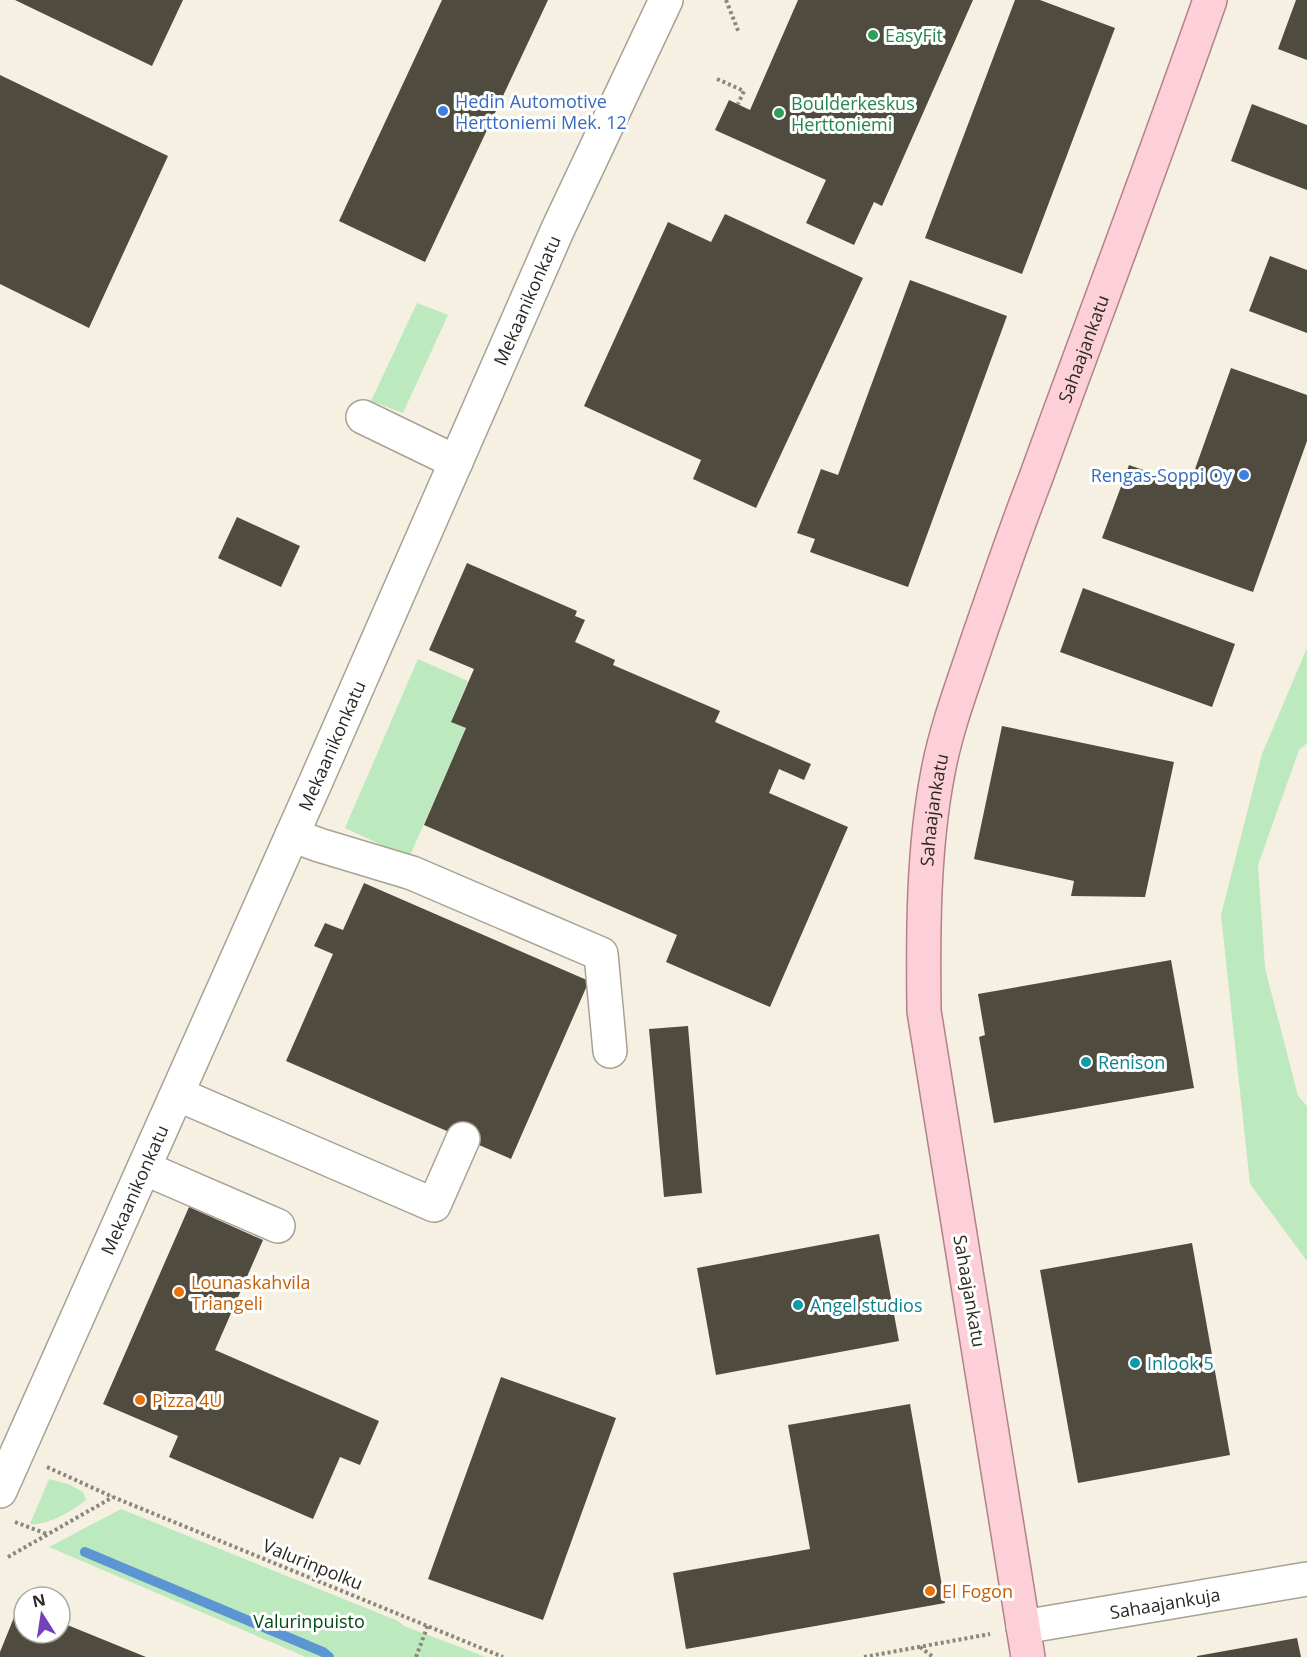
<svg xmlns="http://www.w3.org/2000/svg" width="1307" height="1657" font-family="'Open Sans',sans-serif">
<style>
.green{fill:#bde9bf}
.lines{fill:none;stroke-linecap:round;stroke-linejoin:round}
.stream{stroke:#5c96d2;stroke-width:10}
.building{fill:#4f4b3f}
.minor-casing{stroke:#a7a294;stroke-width:36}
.major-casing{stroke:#b28189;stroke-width:36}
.path{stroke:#8a877d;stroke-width:4;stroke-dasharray:3 3;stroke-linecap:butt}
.minor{stroke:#fff;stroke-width:33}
.major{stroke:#fdd0d9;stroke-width:33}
.leisure-dot{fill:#2e9e5b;stroke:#fff;stroke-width:2}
.shop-dot{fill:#3f7fe0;stroke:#fff;stroke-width:2}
.culture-dot{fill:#0f9aa8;stroke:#fff;stroke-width:2}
.food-dot{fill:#e8710a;stroke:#fff;stroke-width:2}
.labels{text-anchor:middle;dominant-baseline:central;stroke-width:6;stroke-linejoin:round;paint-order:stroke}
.leisure-label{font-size:18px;fill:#27864d;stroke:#fff;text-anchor:start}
.shop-label{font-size:18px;fill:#366cbe;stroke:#fff;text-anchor:start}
.street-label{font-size:18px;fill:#2b2923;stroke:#fff}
.culture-label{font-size:18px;fill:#0d838f;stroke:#fff;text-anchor:start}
.food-label{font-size:18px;fill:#c56008;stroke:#fff;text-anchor:start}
.park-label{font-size:18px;fill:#004c12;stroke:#fff}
</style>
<rect width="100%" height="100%" fill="#f5f0e1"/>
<path class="green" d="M 417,303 L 448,315 L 403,413 L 371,401 Z
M 1307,648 L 1307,743 L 1299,750 L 1258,865 L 1265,968 L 1298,1096 L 1307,1106 L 1307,1261 L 1250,1184 L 1221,915 L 1262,754 Z
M 418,659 L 468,681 L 451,721 L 466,728 L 409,858 L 345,828 Z
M 49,1479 L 68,1484 L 83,1492 L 86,1500 C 72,1511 47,1526 30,1524 Z
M 121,1509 L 398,1621 L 404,1626 L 486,1657 L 306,1657 L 49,1547 Z"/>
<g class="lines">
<path class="stream" d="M 85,1552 L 323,1652 L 329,1657"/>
</g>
<path class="building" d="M 15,0 L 183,0 L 152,66 Z
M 442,0 L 548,0 L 425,262 L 339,221 Z
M 798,0 L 973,0 L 882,206 L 874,202 L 854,245 L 806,223 L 826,180 L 715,130 L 729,100 L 750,110 Z
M 1015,0 L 1040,0 L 1115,28 L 1022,274 L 925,238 Z
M 1296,0 L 1307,0 L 1307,60 L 1278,49 Z
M 0,75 L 168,156 L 89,328 L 0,284 Z
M 1252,104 L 1307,125 L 1307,190 L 1231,161 Z
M 725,214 L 863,278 L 756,508 L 693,479 L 701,460 L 584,406 L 668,222 L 711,242 Z
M 1270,256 L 1307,270 L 1307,333 L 1249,311 Z
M 910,280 L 1007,316 L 908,587 L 810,552 L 815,539 L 797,533 L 821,469 L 838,475 Z
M 1231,368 L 1307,395 L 1307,441 L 1253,592 L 1102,538 L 1129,465 L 1189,486 Z
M 237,517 L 300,546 L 281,587 L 218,558 Z
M 467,563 L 577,611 L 575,616 L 585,620 L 575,642 L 615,660 L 613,665 L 720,711 L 715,722 L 811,764 L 804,780 L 779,769 L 769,793 L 848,827 L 770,1007 L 666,962 L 677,935 L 424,825 L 466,728 L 451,722 L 474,669 L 429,650 Z
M 1083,588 L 1235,644 L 1212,707 L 1060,652 Z
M 1002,726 L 1174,762 L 1145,897 L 1071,896 L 1074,881 L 974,859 Z
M 364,883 L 589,981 L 511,1159 L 286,1061 L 333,954 L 314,946 L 325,923 L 343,930 Z
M 1171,960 L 1194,1088 L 994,1123 L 979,1037 L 985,1035 L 978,994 Z
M 688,1026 L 702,1193 L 664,1197 L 649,1029 Z
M 189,1207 L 263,1240 L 215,1350 L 379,1421 L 360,1465 L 340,1457 L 313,1519 L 169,1457 L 178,1436 L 103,1404 Z
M 879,1234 L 899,1341 L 716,1375 L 697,1268 Z
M 1192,1243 L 1230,1455 L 1078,1483 L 1040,1270 Z
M 501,1377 L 616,1418 L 543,1620 L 428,1579 Z
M 910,1404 L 945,1603 L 686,1649 L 673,1573 L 810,1549 L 788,1425 Z
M 19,1605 L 24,1607 L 24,1633 L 60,1633 L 60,1622 L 146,1657 L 0,1657 L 0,1652 Z
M 1297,1638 L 1301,1657 L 1197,1657 L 1197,1656 Z"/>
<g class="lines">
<g class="minor-casing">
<g id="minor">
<path d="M 363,417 L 456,462"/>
<path d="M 292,835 L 319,845 L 412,873 L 601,954 L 610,1051"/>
<path d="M 177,1094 L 434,1205 L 463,1139"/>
<path d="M 144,1168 L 278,1226"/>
<path id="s1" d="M 0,1491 L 317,779 L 557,231 L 666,0"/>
<path id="s2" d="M 1023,1627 L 1307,1579"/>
</g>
</g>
<g class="major-casing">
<g id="major">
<path id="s3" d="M 1028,1657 L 924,1011 C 923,933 923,849 938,772 C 946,729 962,687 976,645 C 995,590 1014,534 1035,480 C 1093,320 1154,161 1210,0"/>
</g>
</g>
<path class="path" d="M 726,0 L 739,33
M 717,79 L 744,91 L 738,104
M 47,1467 L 113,1497 L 503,1657
M 15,1522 L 47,1534
M 8,1557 L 113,1497
M 920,1647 L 933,1657
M 416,1657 L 428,1625
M 864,1657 L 990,1634"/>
<use href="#minor" class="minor"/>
<use href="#major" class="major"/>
</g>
<g class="leisure-dot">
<circle cx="873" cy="35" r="6"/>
<circle cx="779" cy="113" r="6"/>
</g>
<g class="shop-dot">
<circle cx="443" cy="111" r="6"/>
<circle cx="1244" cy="475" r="6"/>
</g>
<g class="culture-dot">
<circle cx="1086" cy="1062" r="6"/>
<circle cx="798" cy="1305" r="6"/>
<circle cx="1135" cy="1363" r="6"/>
</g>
<g class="food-dot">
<circle cx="179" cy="1292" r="6"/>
<circle cx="140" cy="1400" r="6"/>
<circle cx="930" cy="1591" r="6"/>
</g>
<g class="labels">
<g class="leisure-label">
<text x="885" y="35">EasyFit</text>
<text x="791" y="103">Boulderkeskus<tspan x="791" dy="21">Herttoniemi</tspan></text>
</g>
<g class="shop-label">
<text x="455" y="101">Hedin Automotive<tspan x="455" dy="21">Herttoniemi Mek. 12</tspan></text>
<text x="1232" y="475" text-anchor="end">Rengas-Soppi Oy</text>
</g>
<g class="street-label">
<text stroke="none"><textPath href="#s1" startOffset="1302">Mekaanikonkatu</textPath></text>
<text stroke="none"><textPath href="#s3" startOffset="1342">Sahaajankatu</textPath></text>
<text stroke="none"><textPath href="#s1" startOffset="816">Mekaanikonkatu</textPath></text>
<text stroke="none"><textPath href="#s3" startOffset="856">Sahaajankatu</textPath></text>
<text stroke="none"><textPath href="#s1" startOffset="330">Mekaanikonkatu</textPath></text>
<text transform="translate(970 1291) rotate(80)">Sahaajankatu</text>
<text transform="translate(313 1564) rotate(22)">Valurinpolku</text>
<text stroke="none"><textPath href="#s2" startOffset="144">Sahaajankuja</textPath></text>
</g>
<g class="culture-label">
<text x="1098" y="1062">Renison</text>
<text x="810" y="1305">Angel studios</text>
<text x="1147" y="1363">Inlook 5</text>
</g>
<g class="food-label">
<text x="191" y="1282">Lounaskahvila<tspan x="191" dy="21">Triangeli</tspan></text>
<text x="152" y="1400">Pizza 4U</text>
<text x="942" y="1591">El Fogon</text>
</g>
<g class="park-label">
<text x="309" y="1621">Valurinpuisto</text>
</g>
</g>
<g transform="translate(42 1615) rotate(348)"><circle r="28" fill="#ffffff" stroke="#aaa9a7" stroke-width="1.5"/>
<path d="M0-4.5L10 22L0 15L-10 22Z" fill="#7541b9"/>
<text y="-9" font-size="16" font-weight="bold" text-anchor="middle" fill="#2b2923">N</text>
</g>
</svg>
